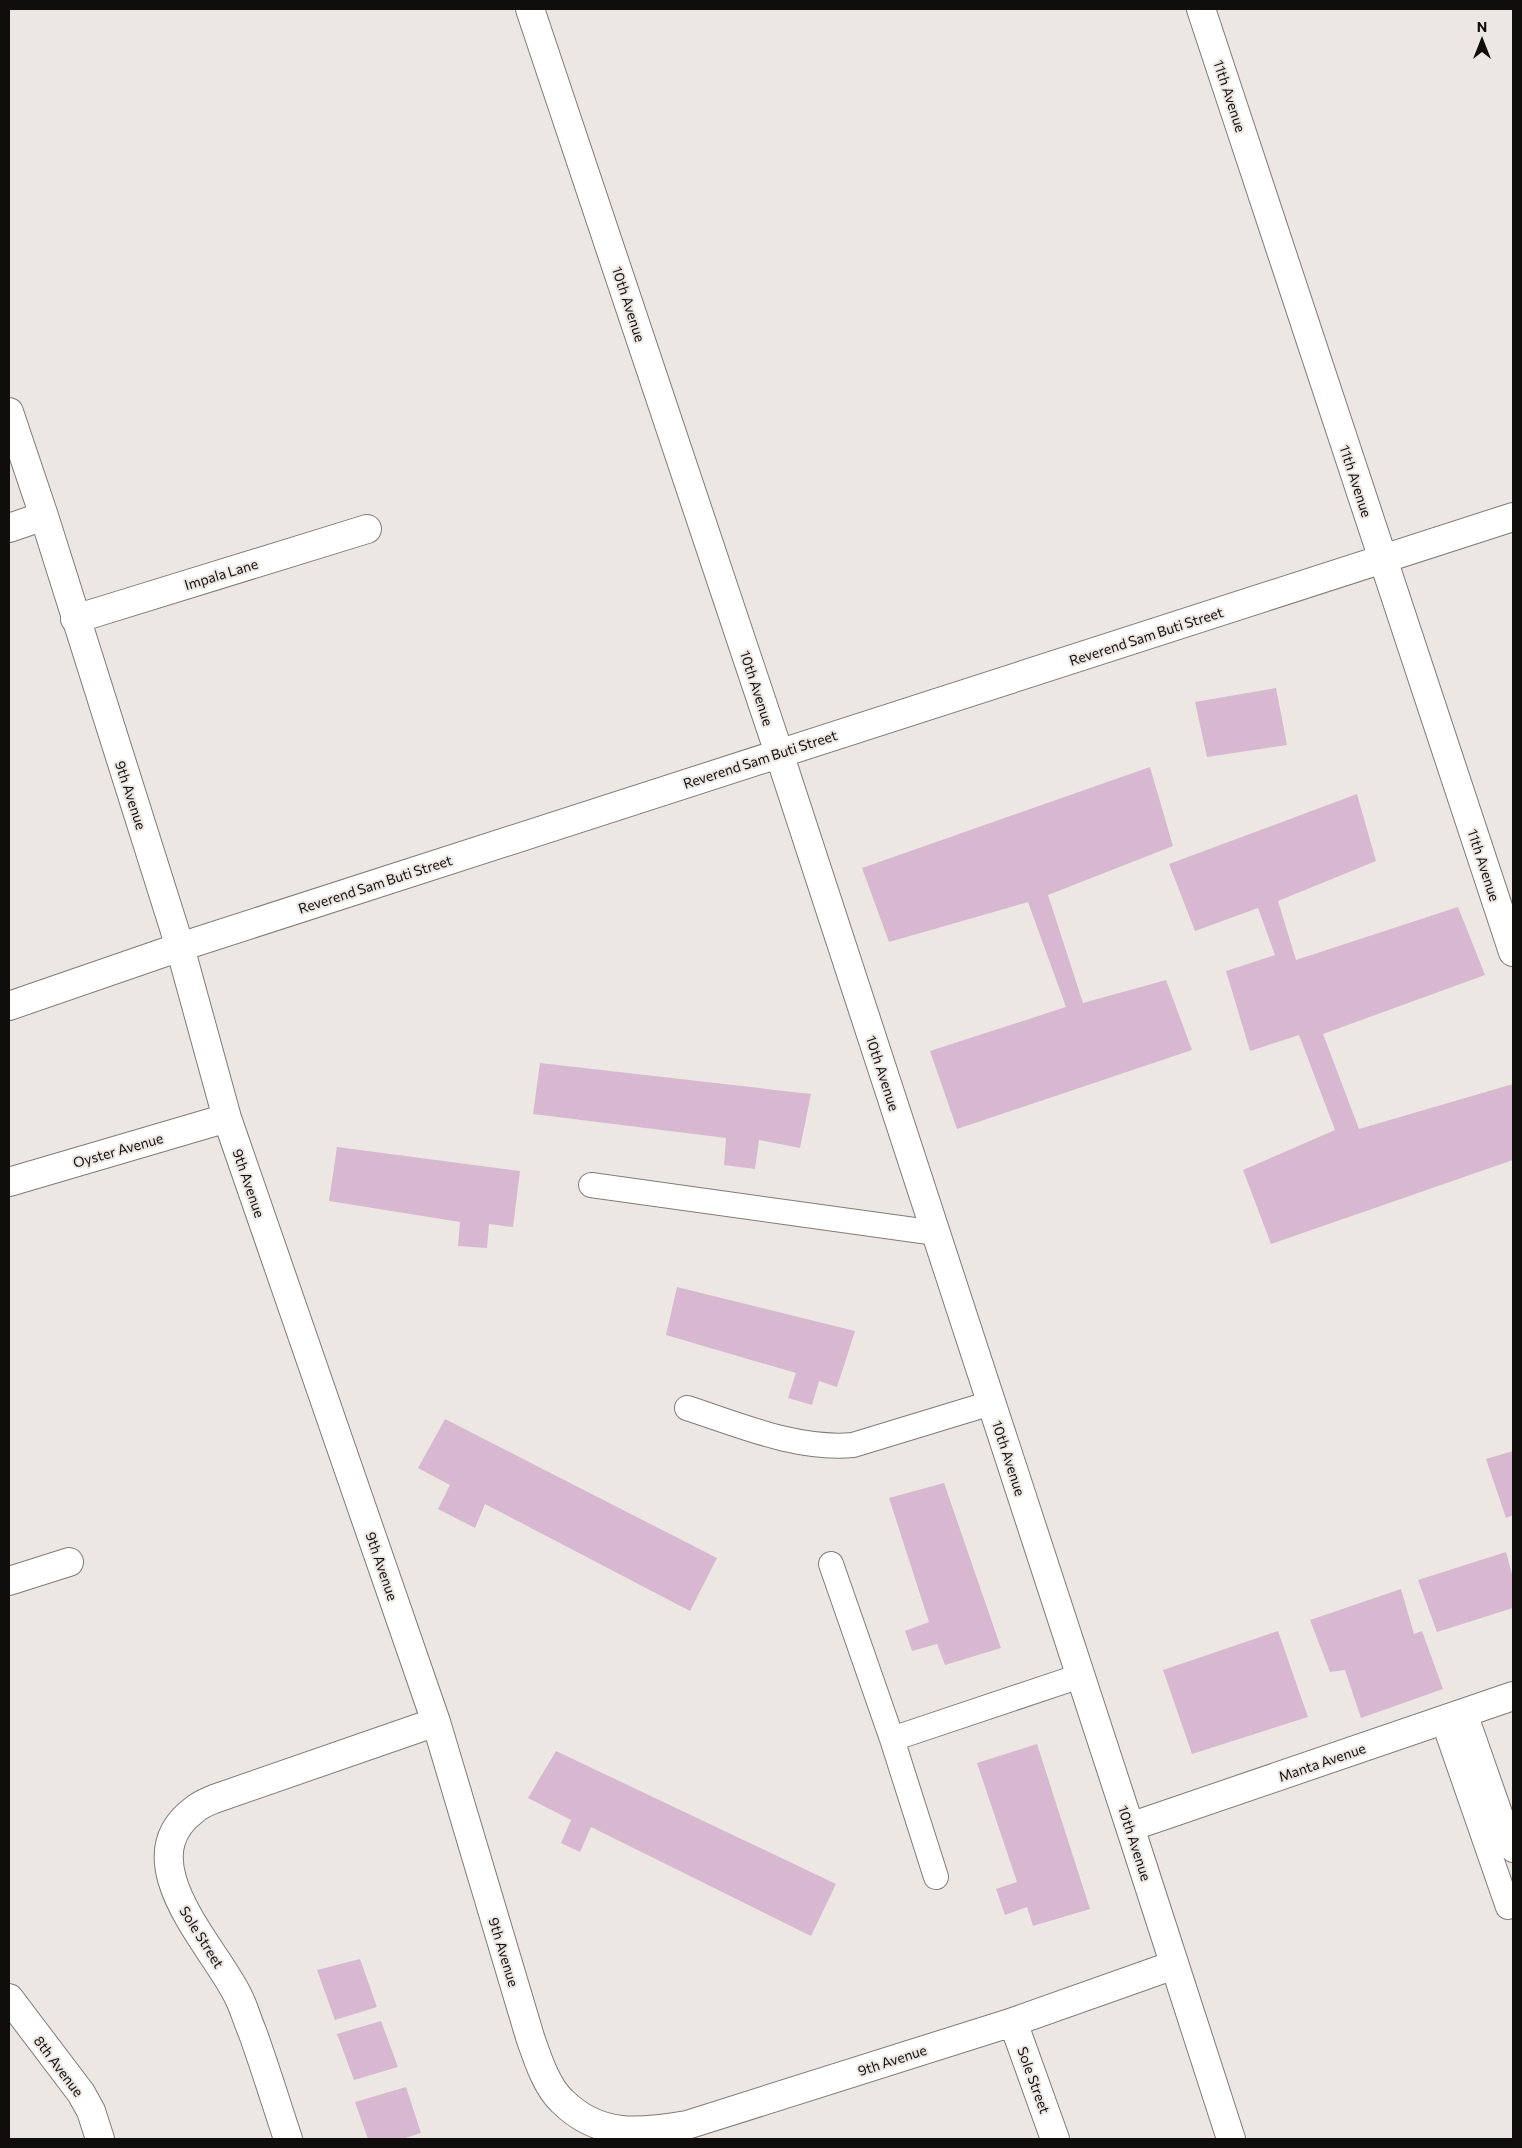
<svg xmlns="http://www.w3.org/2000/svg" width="1522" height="2148" font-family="Commissioner,sans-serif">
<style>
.building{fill:#d7b8d0}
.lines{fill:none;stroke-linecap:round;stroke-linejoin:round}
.service-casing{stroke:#807b77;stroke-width:26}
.minor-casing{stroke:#807b77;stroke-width:30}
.service{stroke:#fff;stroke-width:24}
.minor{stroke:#fff;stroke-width:28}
.labels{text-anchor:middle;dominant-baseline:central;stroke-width:4;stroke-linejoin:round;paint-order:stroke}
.street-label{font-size:14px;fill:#100e0d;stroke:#ece7e3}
</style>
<rect width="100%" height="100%" fill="#ece7e3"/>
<path class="building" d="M 1276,688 L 1287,745 L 1207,757 L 1195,702 Z
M 1150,767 L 1173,846 L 1048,895 L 1083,1003 L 1166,980 L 1192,1050 L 957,1129 L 930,1051 L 1066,1007 L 1028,902 L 889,942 L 862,868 Z
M 1357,794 L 1376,861 L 1278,901 L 1296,960 L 1458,907 L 1485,975 L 1323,1034 L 1359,1129 L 1513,1084 L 1513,1160 L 1271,1244 L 1243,1170 L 1335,1130 L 1299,1035 L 1250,1051 L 1226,971 L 1275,955 L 1258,908 L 1195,931 L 1169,864 Z
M 540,1063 L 811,1094 L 800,1148 L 759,1140 L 755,1169 L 724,1165 L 726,1138 L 533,1114 Z
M 337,1147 L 520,1171 L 513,1227 L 489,1224 L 487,1248 L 458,1246 L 460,1222 L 329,1201 Z
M 677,1287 L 855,1331 L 837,1387 L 819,1381 L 812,1405 L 788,1398 L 796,1373 L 666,1335 Z
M 445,1419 L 717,1558 L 690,1611 L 485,1504 L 475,1528 L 438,1509 L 450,1485 L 418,1468 Z
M 1513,1451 L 1513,1515 L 1506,1518 L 1486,1459 Z
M 944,1483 L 1001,1648 L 945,1665 L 937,1644 L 912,1651 L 905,1631 L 929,1622 L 889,1498 Z
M 1506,1552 L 1513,1578 L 1513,1608 L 1437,1632 L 1418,1580 Z
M 1401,1589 L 1414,1634 L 1422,1631 L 1443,1689 L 1361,1718 L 1345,1670 L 1330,1672 L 1310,1620 Z
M 1278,1631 L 1308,1717 L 1192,1754 L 1163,1670 Z
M 1037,1744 L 1090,1909 L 1033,1926 L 1027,1907 L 1005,1915 L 996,1889 L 1017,1882 L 977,1763 Z
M 556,1751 L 836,1884 L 811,1936 L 591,1827 L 580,1852 L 561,1843 L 571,1820 L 528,1798 Z
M 360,1959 L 377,2007 L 335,2020 L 317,1970 Z
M 381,2021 L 398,2067 L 354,2080 L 337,2034 Z
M 406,2087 L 421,2133 L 402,2139 L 368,2139 L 355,2102 Z"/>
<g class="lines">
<g class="service-casing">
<path id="service" d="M 591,1185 L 936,1233
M 687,1408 C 740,1425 796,1450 853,1445 L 991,1403
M 831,1564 L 892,1739 L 1080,1676
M 1465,1713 L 1513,1850
M 1443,1720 L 1508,1907
M 892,1739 L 936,1877"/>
</g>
<g class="minor-casing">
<path id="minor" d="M 530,9 L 779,753 L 1130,1827 L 1231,2139
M 1201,9 L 1513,952
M 9,412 L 44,516 L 180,947 L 227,1118 L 436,1722 L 530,2037 C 537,2057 546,2086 562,2101 C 599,2138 640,2133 687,2125 L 1013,2022 L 1174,1965
M 9,528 L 44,516
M 75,619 L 367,529
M 9,1006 L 180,947 L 1513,517
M 9,1182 L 227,1118
M 9,1581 L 69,1562
M 1130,1827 L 1513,1696
M 9,1998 L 81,2093 L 91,2111 L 100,2139
M 1013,2022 L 1055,2139
M 288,2139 C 276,2103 265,2067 252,2031 C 247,2020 244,2007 238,1996 C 214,1946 126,1861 194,1810 C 199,1805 207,1802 214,1799 L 436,1722"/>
</g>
<use href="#service" class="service"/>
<use href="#minor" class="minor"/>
</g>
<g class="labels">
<g class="street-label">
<text transform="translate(1230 96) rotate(72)">11th Avenue</text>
<text transform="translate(629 304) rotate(72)">10th Avenue</text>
<text transform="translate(1356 481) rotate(72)">11th Avenue</text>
<text transform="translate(221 574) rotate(-17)">Impala Lane</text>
<text transform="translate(1146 636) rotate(-18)">Reverend Sam Buti Street</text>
<text transform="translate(757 688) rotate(72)">10th Avenue</text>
<text transform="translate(760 759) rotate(-18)">Reverend Sam Buti Street</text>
<text transform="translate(131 795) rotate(72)">9th Avenue</text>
<text transform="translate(1484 865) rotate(72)">11th Avenue</text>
<text transform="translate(375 884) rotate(-18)">Reverend Sam Buti Street</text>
<text transform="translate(883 1073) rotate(72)">10th Avenue</text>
<text transform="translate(118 1150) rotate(-16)">Oyster Avenue</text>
<text transform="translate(249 1183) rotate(71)">9th Avenue</text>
<text transform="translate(1009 1458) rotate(72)">10th Avenue</text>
<text transform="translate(382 1566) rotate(71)">9th Avenue</text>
<text transform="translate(1322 1762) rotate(-19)">Manta Avenue</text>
<text transform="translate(1135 1843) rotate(72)">10th Avenue</text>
<text transform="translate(202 1937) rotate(58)">Sole Street</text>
<text transform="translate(504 1952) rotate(73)">9th Avenue</text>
<text transform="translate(892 2060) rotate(-18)">9th Avenue</text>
<text transform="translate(59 2066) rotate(53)">8th Avenue</text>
<text transform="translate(1034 2080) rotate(70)">Sole Street</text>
</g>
</g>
<rect width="1522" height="2148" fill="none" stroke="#100e0d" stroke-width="20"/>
<g transform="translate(1482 40)" stroke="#ece7e3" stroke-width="4" paint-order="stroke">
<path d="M0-4L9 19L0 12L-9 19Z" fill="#100e0d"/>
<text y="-8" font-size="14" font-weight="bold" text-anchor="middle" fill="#100e0d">N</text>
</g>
</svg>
